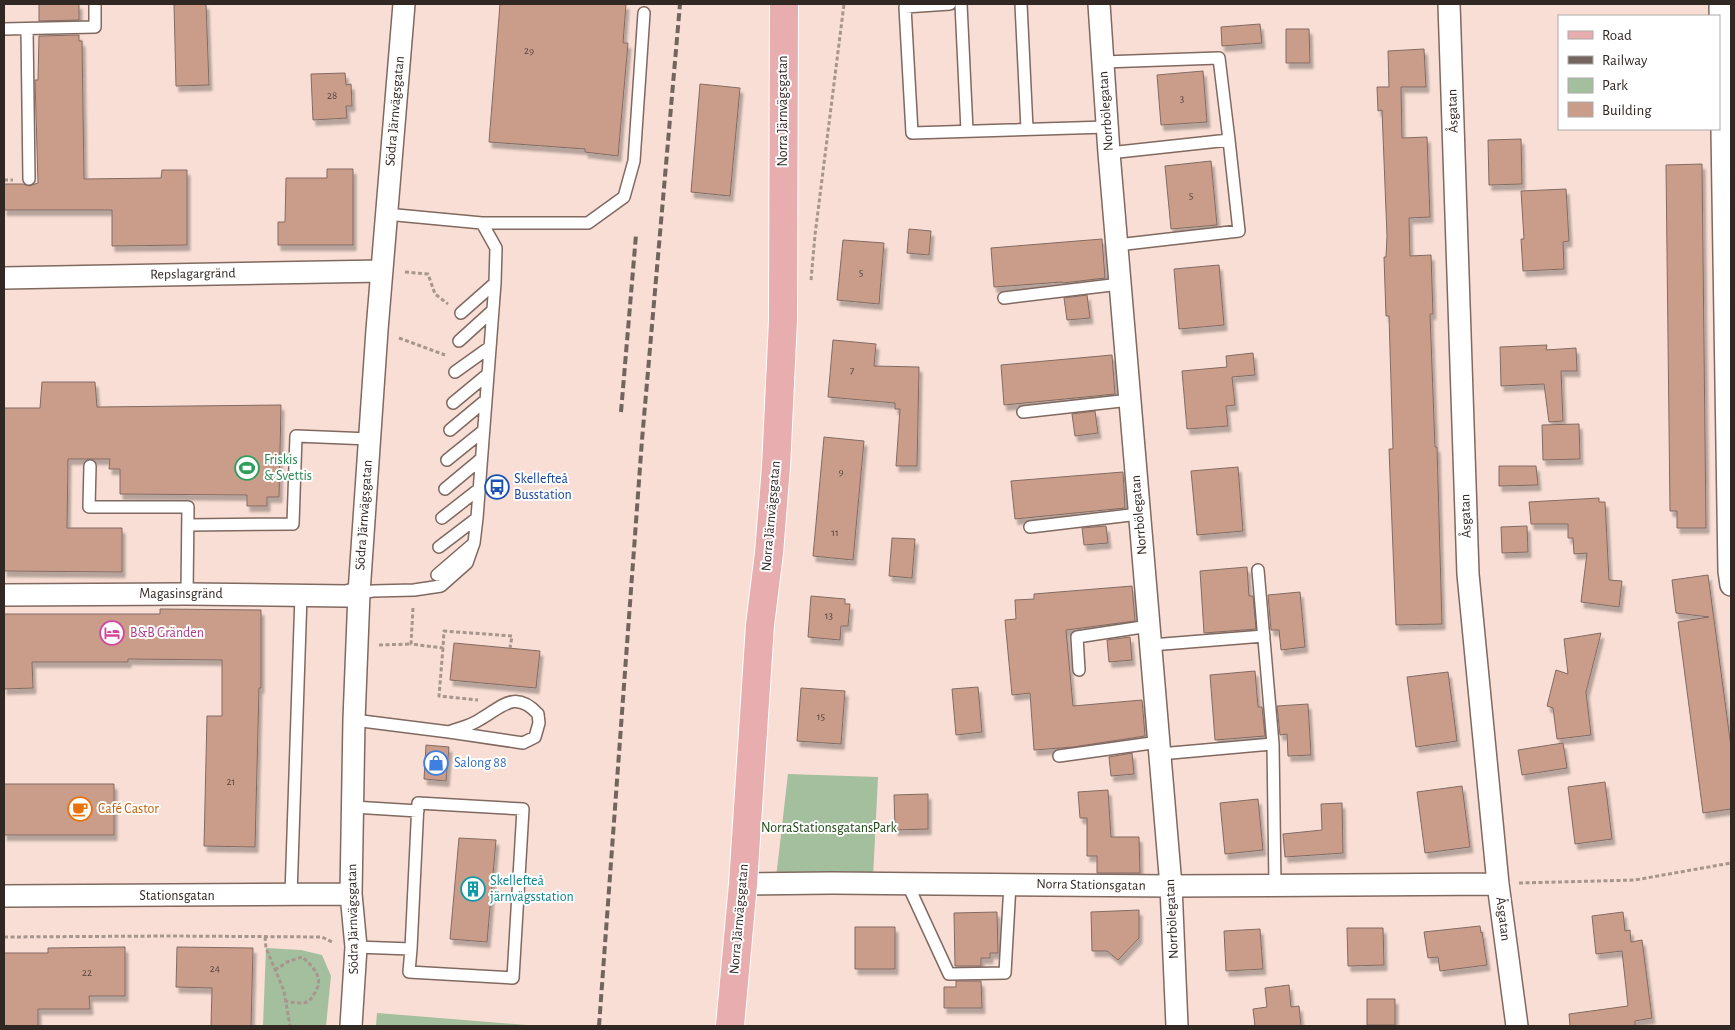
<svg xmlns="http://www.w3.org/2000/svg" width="1735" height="1030" font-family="'Alegreya Sans',sans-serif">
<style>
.green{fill:#a4bf9d}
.building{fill:#ca9d8b;stroke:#826b62;filter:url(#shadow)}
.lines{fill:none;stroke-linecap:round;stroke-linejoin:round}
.lane-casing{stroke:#806960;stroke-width:14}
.street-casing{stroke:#806960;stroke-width:24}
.primary-casing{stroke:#fff;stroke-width:30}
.path{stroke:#a8958d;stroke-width:3;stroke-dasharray:4 2.5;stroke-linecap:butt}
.lane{stroke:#fff;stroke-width:11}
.street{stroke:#fff;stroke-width:21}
.primary{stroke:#e8adaf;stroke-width:28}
.rail{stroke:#73645e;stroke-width:4;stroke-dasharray:8 4;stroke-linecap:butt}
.labels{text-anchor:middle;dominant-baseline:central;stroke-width:4;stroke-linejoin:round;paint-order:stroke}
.number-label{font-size:11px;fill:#57443d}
.street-label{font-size:14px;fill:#312723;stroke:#fff}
.leisure-label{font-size:14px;fill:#27864d;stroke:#fff;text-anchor:start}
.transit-label{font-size:14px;fill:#164399;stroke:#fff;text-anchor:start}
.hotel-label{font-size:14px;fill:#b23c85;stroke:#fff;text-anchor:start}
.shop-label{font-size:14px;fill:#366cbe;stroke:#fff;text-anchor:start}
.food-label{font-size:14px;fill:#c56008;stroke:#fff;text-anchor:start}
.park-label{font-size:14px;fill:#1e4614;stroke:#fff}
.culture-label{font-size:14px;fill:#0d838f;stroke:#fff;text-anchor:start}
</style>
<defs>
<filter id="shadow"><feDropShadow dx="3" dy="5.5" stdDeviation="1" flood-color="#0004"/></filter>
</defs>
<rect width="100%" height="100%" fill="#f8ded4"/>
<path class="green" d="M 788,774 L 878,777 L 873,878 L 776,878 Z
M 266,948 L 301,950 L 322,955 L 331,976 L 326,1026 L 263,1026 Z
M 377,1013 L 527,1025 L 527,1026 L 376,1026 Z"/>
<path class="building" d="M 39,4 L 79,4 L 79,20 L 39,21 Z
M 174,4 L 206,4 L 209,85 L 176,86 Z
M 500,4 L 626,4 L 623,43 L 628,43 L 618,156 L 585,152 L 585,149 L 489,142 Z
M 1260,24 L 1262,43 L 1222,46 L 1221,27 Z
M 1286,29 L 1309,29 L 1310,63 L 1286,63 Z
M 79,35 L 79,41 L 82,41 L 84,179 L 161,178 L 162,170 L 187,170 L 187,245 L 112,246 L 112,210 L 4,210 L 4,184 L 23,184 L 29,186 L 38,183 L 35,80 L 38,80 L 39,36 Z
M 1424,49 L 1426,87 L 1401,87 L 1402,138 L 1427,137 L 1430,217 L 1409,218 L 1410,256 L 1431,255 L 1433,314 L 1430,314 L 1435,447 L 1437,447 L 1442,624 L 1396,625 L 1389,449 L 1393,449 L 1389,316 L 1386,316 L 1384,257 L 1386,257 L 1387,236 L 1382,110 L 1378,111 L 1377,87 L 1389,87 L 1388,51 Z
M 1203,71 L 1207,122 L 1161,125 L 1157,75 Z
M 345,73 L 346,85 L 351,84 L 352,106 L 346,106 L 347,118 L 313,120 L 311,74 Z
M 700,84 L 740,88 L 730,196 L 691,192 Z
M 1521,139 L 1522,184 L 1489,185 L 1488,140 Z
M 1211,161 L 1217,225 L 1171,229 L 1165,166 Z
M 1702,164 L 1706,528 L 1677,528 L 1677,511 L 1670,511 L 1666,165 Z
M 327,169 L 353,169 L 353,245 L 278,245 L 278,222 L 285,222 L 286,178 L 327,178 Z
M 1566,189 L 1569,241 L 1563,242 L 1564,269 L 1523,271 L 1521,239 L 1524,239 L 1521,191 Z
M 909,229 L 931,231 L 929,255 L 907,253 Z
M 1102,239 L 1105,278 L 1063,283 L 1062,282 L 994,287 L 991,248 Z
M 843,240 L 884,243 L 879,304 L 837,300 Z
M 1219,265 L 1224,325 L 1179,329 L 1174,269 Z
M 1087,295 L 1090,318 L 1067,320 L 1064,298 Z
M 833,340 L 876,344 L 874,366 L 919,367 L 917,466 L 896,466 L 900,409 L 895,409 L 895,403 L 828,397 Z
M 1547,345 L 1546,350 L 1576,348 L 1577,371 L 1561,371 L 1563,421 L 1549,422 L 1544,384 L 1501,386 L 1500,347 Z
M 1253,353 L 1255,375 L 1232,377 L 1235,405 L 1226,406 L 1228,426 L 1187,429 L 1182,371 L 1227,367 L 1226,356 Z
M 1112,355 L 1115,394 L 1004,405 L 1001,365 Z
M 42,382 L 95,382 L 97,407 L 281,405 L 279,497 L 267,497 L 267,506 L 247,506 L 247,495 L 120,494 L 120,469 L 109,469 L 110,459 L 68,459 L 67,528 L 122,528 L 122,572 L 4,571 L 4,408 L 40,408 Z
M 1095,411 L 1098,433 L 1075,436 L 1072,414 Z
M 1579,424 L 1580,459 L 1543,460 L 1542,425 Z
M 824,437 L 864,441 L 853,560 L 813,556 Z
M 1499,466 L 1536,466 L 1538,485 L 1499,486 Z
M 1238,467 L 1243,531 L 1197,535 L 1191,471 Z
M 1123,472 L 1125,508 L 1015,519 L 1011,481 Z
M 1599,498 L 1599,502 L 1605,502 L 1609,580 L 1622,581 L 1619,607 L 1581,602 L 1587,553 L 1574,554 L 1573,538 L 1568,538 L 1568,524 L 1531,524 L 1529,502 Z
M 1106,526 L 1108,543 L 1084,545 L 1082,528 Z
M 1527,526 L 1528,552 L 1502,553 L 1501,527 Z
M 892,538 L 915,539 L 912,578 L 889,576 Z
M 1247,567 L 1249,596 L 1253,596 L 1256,629 L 1204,633 L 1200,571 Z
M 1708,575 L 1731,747 L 1731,809 L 1703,813 L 1678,622 L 1709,617 L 1676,613 L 1672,580 Z
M 1132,586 L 1135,621 L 1066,630 L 1073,706 L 1142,700 L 1145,736 L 1073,747 L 1034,750 L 1030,693 L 1012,695 L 1005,620 L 1016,619 L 1015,600 L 1034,599 L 1034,594 Z
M 1300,592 L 1305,647 L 1281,650 L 1279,630 L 1271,630 L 1268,595 Z
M 811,596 L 845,599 L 845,604 L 850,604 L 848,626 L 841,626 L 840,640 L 808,637 Z
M 160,609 L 261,610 L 261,688 L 259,688 L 255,847 L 204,846 L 207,716 L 222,716 L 222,660 L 128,659 L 128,662 L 32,662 L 33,688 L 4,689 L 4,614 L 160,614 Z
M 1601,633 L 1586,692 L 1591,735 L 1557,739 L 1553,708 L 1547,706 L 1556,670 L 1568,674 L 1564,639 Z
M 1130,637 L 1132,660 L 1109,662 L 1107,640 Z
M 454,643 L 540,651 L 536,688 L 450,680 Z
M 1255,671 L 1258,707 L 1262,707 L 1265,736 L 1215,740 L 1210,675 Z
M 1448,672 L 1457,741 L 1416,747 L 1407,677 Z
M 978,687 L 982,732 L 956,735 L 952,689 Z
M 801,688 L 845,691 L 841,744 L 797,741 Z
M 1308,704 L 1311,755 L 1288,756 L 1287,734 L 1280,735 L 1277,706 Z
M 1563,743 L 1567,768 L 1522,775 L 1518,750 Z
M 426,745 L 449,747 L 446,781 L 424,779 Z
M 1132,753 L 1134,774 L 1111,776 L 1109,757 Z
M 1605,782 L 1612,839 L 1575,844 L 1568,787 Z
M 4,784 L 114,784 L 114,835 L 4,835 Z
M 1462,786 L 1470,847 L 1425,853 L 1417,792 Z
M 1108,790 L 1111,837 L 1139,837 L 1140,873 L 1097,873 L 1097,856 L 1087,856 L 1087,818 L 1080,818 L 1078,792 Z
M 928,794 L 928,829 L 895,830 L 894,795 Z
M 1258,799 L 1263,850 L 1225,854 L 1220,803 Z
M 1342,803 L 1343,853 L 1285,857 L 1283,834 L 1322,830 L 1321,804 Z
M 459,838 L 496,840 L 487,942 L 450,939 Z
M 1139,910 L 1139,938 L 1118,960 L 1107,951 L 1092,951 L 1091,912 Z
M 997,912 L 998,953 L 990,953 L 990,958 L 981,958 L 981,966 L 955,966 L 954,913 Z
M 1623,912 L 1625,931 L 1630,930 L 1631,942 L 1642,940 L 1652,1018 L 1635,1021 L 1635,1026 L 1570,1026 L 1569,1014 L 1628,1006 L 1622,951 L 1596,954 L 1592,916 Z
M 1480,926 L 1481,933 L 1482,932 L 1487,965 L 1440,971 L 1438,957 L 1428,958 L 1424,932 Z
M 855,927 L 895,927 L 895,969 L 855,969 Z
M 1347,928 L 1383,928 L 1384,965 L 1348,966 Z
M 1260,929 L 1263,969 L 1226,971 L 1224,931 Z
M 125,947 L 125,996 L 89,996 L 90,1009 L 38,1009 L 38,1026 L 4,1026 L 4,953 L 48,953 L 48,948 Z
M 177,947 L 253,948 L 251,1026 L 211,1026 L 212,988 L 176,987 Z
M 956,981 L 981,981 L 982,1008 L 944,1008 L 944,987 L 956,987 Z
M 1289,985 L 1291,1007 L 1299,1006 L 1301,1026 L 1255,1026 L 1253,1009 L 1267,1007 L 1265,988 Z
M 1367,999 L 1395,999 L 1395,1025 L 1367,1025 Z"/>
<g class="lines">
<g class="lane-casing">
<path id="lane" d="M 950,4 L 905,7 L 912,133 L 1107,127
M 961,4 L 967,131
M 1021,4 L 1027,129
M 4,29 L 95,27 L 95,4
M 27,29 L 29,179
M 1103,62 L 1219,58 L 1229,140
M 1109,153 L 1229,140 L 1239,231 L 1117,245
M 482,223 L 588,223 L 624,197 L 634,161 L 644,13
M 1004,298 L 1120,284
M 461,313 L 495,283
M 459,341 L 492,311
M 455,372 L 490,347
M 453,403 L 488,374
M 1023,412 L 1130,400
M 450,430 L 486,400
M 447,460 L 483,431
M 90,466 L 89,507 L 188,507 L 187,594
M 445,489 L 481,459
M 442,518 L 479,489
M 188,525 L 293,524 L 296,436 L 370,439
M 1030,527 L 1139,514
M 439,547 L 477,518
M 437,575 L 473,544
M 359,593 L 373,591 L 414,590 L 441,586 L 467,563 L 474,543 L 477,518 L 495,283 L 496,248 L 482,223 L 386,214
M 1151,645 L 1264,636
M 1079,670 L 1077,637 L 1149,626
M 354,720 L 449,732 L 456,733 L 523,743 L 535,737 L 539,723 L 538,714 C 515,689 502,707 479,720 C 470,726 459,728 449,732
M 1273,744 L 1275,885
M 1160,754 L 1273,744 L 1258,570
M 1059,756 L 1159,742
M 353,807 L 418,811
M 907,883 L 949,974 L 1005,973 L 1010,884
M 291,895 L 301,595
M 356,947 L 411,949 L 409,972 L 513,978 L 523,809 L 418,803 L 411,949"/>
</g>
<g class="street-casing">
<path id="street" d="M 1099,4 L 1109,153 L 1171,886 L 1177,1026
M 1449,4 L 1468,574 L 1498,884 L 1517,1026
M 1720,4 L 1729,571 L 1731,585
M 4,278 L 382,271
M 4,595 L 187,594 L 346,596 L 359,593
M 743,884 L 832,883 L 1171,886 L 1498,884
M 4,896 L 351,894
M 351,1026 L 356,947 L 351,894 L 354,720 L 359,593 L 377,330 L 404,4"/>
</g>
<g class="primary-casing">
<path id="primary" d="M 730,1026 L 743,884 L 760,625 L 769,553 L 776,467 L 783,320 L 784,4"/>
</g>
<path class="path" d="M 4,180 L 13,180
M 405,272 L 428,274 L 435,294 L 448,304
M 811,280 L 815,235 L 844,4
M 399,338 L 445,355
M 413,608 L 411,644 L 443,648 L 444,631 L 512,636 L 510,648
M 379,645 L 411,644
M 443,648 L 439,696 L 478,700
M 1519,883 L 1635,880 L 1731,863
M 4,937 L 170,936 L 322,937 L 332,942
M 265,937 L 266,948 L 284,991 L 290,1026
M 275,970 L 287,962 L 302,957 C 314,967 325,979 314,994 C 313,997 311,999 309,1001 C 302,1005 293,1002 285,1001"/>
<use href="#lane" class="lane"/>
<use href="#street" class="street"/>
<use href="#primary" class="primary"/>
<path class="rail" d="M 621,412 L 636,235
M 599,1026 L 642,440 L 680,4"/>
</g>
<defs>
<g id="stadium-ring" transform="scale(1.25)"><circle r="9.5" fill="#fff" stroke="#2e9e5b" stroke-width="1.5"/><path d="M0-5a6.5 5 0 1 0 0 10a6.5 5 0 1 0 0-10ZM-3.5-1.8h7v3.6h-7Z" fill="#2e9e5b"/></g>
<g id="bus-ring" transform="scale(1.25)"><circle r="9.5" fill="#fff" stroke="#1a4fb4" stroke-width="1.5"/><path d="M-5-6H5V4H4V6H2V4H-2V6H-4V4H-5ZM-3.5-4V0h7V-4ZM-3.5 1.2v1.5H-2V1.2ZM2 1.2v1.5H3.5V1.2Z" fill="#1a4fb4"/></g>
<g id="hotel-ring" transform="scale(1.25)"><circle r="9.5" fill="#fff" stroke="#d1479c" stroke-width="1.5"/><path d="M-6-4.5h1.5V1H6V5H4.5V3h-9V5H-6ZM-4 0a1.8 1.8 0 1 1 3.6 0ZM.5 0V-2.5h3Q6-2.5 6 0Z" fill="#d1479c"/></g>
<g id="shop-ring" transform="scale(1.25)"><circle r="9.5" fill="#fff" stroke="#3f7fe0" stroke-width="1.5"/><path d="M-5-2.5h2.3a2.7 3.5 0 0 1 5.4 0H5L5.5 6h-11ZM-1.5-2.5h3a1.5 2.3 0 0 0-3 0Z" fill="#3f7fe0"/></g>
<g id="cafe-ring" transform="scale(1.25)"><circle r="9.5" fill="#fff" stroke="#e8710a" stroke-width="1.5"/><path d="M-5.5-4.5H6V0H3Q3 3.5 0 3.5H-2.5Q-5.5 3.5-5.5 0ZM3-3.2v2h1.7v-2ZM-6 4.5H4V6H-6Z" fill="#e8710a"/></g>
<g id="building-ring" transform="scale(1.25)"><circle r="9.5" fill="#fff" stroke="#0f9aa8" stroke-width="1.5"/><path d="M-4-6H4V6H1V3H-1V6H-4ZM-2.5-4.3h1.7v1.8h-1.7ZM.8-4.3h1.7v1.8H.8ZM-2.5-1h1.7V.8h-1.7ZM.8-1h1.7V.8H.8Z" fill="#0f9aa8"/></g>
</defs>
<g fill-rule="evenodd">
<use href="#stadium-ring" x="247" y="468"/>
<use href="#bus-ring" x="497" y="487"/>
<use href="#hotel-ring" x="112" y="633"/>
<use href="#shop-ring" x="436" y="763"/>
<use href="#cafe-ring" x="80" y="809"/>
<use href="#building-ring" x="473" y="889"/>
</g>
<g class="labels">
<g class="number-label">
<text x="529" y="50">29</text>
<text x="332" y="95">28</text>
<text x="1182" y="98">3</text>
<text x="1191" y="195">5</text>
<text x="861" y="272">5</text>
<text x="852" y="370">7</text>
<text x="841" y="471">9</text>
<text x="835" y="532">11</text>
<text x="829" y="615">13</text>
<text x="821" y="716">15</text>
<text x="231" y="781">21</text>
<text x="215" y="968">24</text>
<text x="87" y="972">22</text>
</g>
<g class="street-label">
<text transform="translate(395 111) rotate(-85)">Södra Järnvägsgatan</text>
<text transform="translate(783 111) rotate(-90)">Norra Järnvägsgatan</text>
<text transform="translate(1106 111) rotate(-94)">Norrbölegatan</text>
<text transform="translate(1453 111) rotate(-92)">Åsgatan</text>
<text transform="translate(193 274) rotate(-1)">Repslagargränd</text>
<text transform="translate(364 515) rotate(-86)">Södra Järnvägsgatan</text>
<text transform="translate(1139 515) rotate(-95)">Norrbölegatan</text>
<text transform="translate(771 516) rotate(-85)">Norra Järnvägsgatan</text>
<text transform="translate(1466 516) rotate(-92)">Åsgatan</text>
<text x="181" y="594">Magasinsgränd</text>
<text transform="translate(1091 885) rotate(1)">Norra Stationsgatan</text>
<text x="177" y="896">Stationsgatan</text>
<text transform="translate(353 919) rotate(-91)">Södra Järnvägsgatan</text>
<text transform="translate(739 919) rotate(-85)">Norra Järnvägsgatan</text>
<text transform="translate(1172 919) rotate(-93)">Norrbölegatan</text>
<text transform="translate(1503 919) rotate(83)">Åsgatan</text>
</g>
<g class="leisure-label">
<text x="264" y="460">Friskis<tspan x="264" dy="16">&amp; Svettis</tspan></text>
</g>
<g class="transit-label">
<text x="514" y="479">Skellefteå<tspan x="514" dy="16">Busstation</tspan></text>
</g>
<g class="hotel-label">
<text x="130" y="633">B&amp;B Gränden</text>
</g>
<g class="shop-label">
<text x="454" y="763">Salong 88</text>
</g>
<g class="food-label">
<text x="98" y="809">Café Castor</text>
</g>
<g class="park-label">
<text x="829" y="828">NorraStationsgatansPark</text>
</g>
<g class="culture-label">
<text x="490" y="881">Skellefteå<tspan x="490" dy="16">järnvägsstation</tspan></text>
</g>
</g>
<rect width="1735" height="1030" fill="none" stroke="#312723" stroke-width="10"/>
<rect x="1558" y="15" width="162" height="115" fill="#ffffff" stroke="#ada9a7"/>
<rect x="1568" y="31" width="25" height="8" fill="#e8adaf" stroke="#ada9a7"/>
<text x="1602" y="40" font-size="15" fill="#312723">Road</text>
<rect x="1568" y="56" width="25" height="8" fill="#73645e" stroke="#ada9a7"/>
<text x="1602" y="65" font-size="15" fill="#312723">Railway</text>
<rect x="1568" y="78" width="25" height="15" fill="#a4bf9d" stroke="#ada9a7"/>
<text x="1602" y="90" font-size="15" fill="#312723">Park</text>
<rect x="1568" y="102" width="25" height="15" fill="#ca9d8b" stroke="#ada9a7"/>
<text x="1602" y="115" font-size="15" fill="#312723">Building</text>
</svg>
